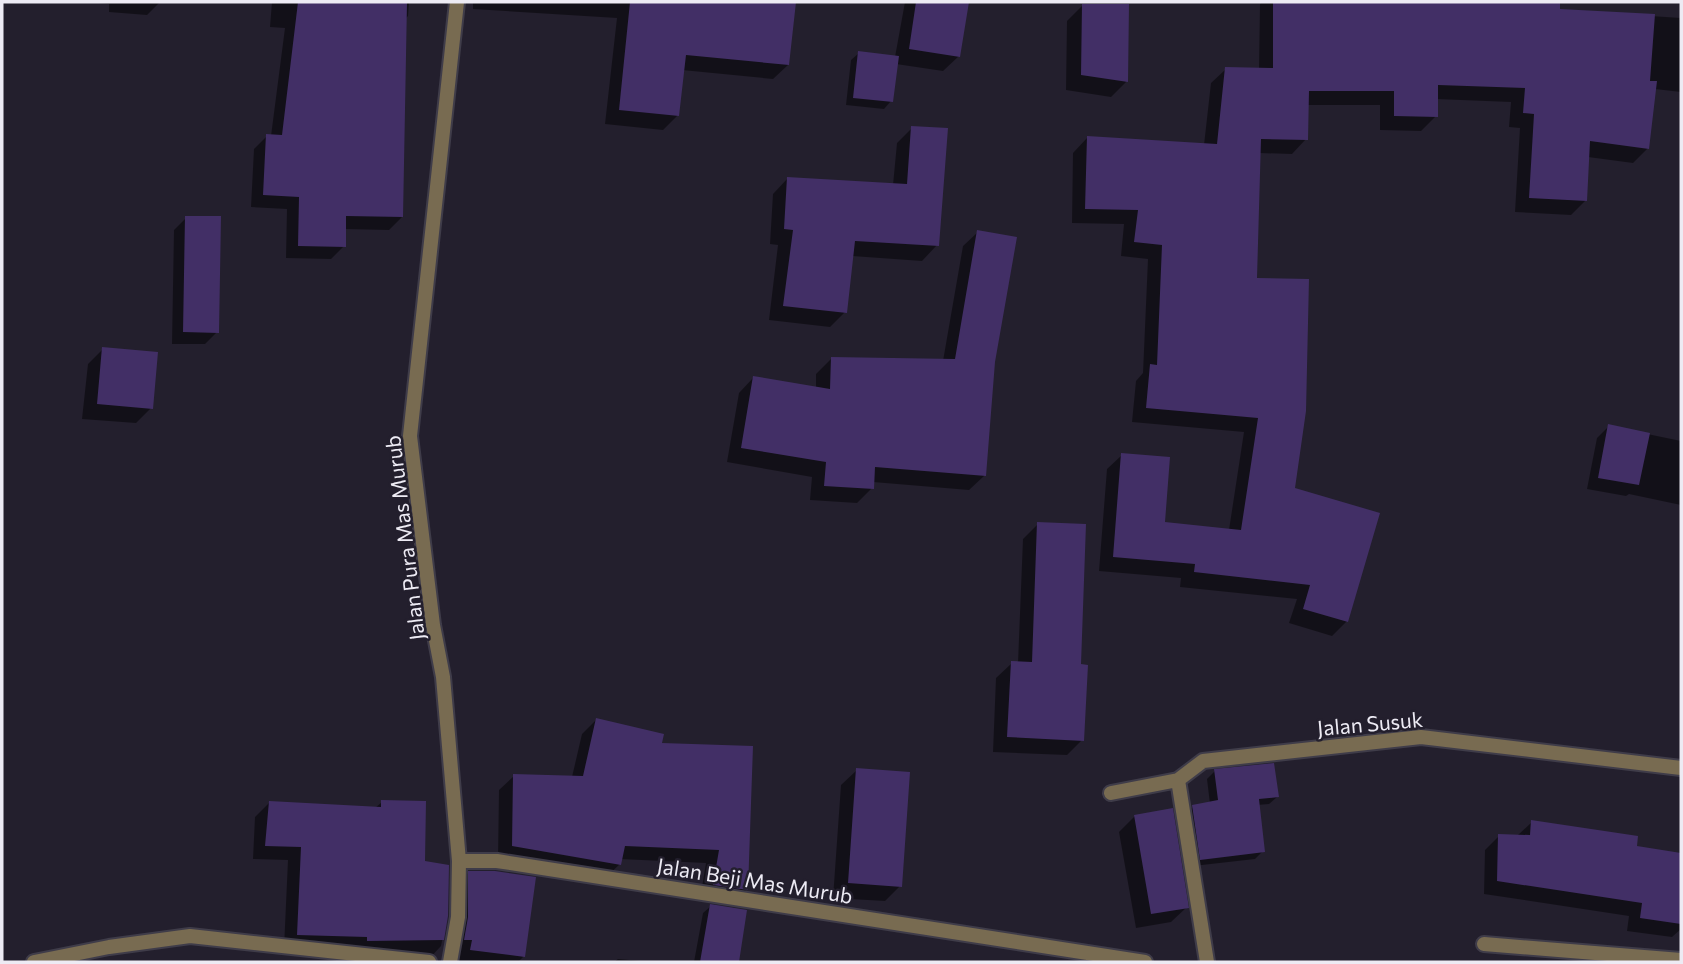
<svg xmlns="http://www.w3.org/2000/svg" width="1683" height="964" font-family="Commissioner,sans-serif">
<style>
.shadow{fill:#0007}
.building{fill:#422f66}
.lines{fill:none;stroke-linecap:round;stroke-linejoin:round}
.street-casing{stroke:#3f3c49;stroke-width:18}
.street{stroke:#786b51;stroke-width:14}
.labels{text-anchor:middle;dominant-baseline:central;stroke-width:5;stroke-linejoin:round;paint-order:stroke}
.street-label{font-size:21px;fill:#edebf4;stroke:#231f2d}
</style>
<rect width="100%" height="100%" fill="#231f2d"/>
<path class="shadow" d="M 88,2 L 160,2 L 147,15 L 109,12 L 109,4 Z
M 272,2 L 409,2 L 408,16 L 405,19 L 402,217 L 389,230 L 344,229 L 344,246 L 331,259 L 286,258 L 287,209 L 251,207 L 254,149 L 267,136 L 271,136 L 285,28 L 270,27 Z
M 473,2 L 794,2 L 788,65 L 773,79 L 682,70 L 677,116 L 663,130 L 605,124 L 617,18 L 473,9 Z
M 905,2 L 968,2 L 959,56 L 943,71 L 896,64 L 891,101 L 884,109 L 846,105 L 851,60 L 859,53 L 895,57 Z
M 1262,2 L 1559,2 L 1559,10 L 1681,18 L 1681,92 L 1655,89 L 1648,148 L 1633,163 L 1588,157 L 1585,201 L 1571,215 L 1515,212 L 1520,128 L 1509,127 L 1511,102 L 1436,99 L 1436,116 L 1421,131 L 1380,130 L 1380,105 L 1307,105 L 1306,139 L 1292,154 L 1259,153 L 1256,280 L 1293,489 L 1347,621 L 1332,636 L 1289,623 L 1297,599 L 1180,587 L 1181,578 L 1099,571 L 1107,469 L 1122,455 L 1163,523 L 1229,530 L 1244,432 L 1132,422 L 1136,381 L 1143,373 L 1148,259 L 1121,256 L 1124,224 L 1072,223 L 1073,153 L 1087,138 L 1204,145 L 1211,83 L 1226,69 L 1259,69 L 1260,4 Z
M 1083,5 L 1126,82 L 1111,97 L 1066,90 L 1067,21 Z
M 912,128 L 937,245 L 922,261 L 852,256 L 845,312 L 830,327 L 769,320 L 778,245 L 770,244 L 773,194 L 788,178 L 893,185 L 897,143 Z
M 1681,159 L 1681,218 L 1680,160 Z
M 186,218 L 217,332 L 205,344 L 172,344 L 174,230 Z
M 978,232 L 993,362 L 984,476 L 969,490 L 873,482 L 872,488 L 857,503 L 810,500 L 812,477 L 727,462 L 739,393 L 753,378 L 816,388 L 816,374 L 831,359 L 943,361 L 963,246 Z
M 103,349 L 151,408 L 136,423 L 82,419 L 88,364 Z
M 1609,426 L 1681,441 L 1681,505 L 1629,494 L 1626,496 L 1587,489 L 1597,438 Z
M 1038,524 L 1079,666 L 1082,740 L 1067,755 L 993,752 L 996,678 L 1012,663 L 1018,663 L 1023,539 Z
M 596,720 L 659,745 L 746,890 L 732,904 L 700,899 L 706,863 L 620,859 L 620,864 L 605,878 L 498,859 L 499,790 L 514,776 L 572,777 L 582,734 Z
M 857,770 L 900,886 L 885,901 L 833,898 L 841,785 Z
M 1215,771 L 1277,797 L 1269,804 L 1257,805 L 1263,851 L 1255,859 L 1193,866 L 1185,814 L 1193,807 L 1210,804 L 1207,779 Z
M 382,802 L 423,863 L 447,916 L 441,946 L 428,960 L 284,948 L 288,860 L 253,859 L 255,817 L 269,803 L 375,808 Z
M 1135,816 L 1187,907 L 1171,922 L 1136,928 L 1119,832 Z
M 1532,822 L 1635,847 L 1681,854 L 1681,929 L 1672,937 L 1627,931 L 1629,916 L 1484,894 L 1485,850 L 1499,836 L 1518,835 Z
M 469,872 L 523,957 L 518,962 L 448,962 L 454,888 Z
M 711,906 L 745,911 L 737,962 L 694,962 L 703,913 Z
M 618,959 L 652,962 L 614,962 Z"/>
<path class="building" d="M 298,2 L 407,2 L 403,217 L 346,216 L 346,247 L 298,246 L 299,197 L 263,195 L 266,134 L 282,135 Z
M 630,2 L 796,2 L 789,65 L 686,55 L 679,116 L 619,110 Z
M 916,2 L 969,2 L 960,57 L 909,49 Z
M 1273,2 L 1560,2 L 1560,9 L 1655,14 L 1650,81 L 1657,81 L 1649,149 L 1590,141 L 1587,201 L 1529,198 L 1534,114 L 1523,113 L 1525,88 L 1438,85 L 1438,117 L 1394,116 L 1394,91 L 1309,91 L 1308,140 L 1261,139 L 1257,278 L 1309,279 L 1306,411 L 1295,488 L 1380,513 L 1348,622 L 1303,609 L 1310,585 L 1194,572 L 1195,564 L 1113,557 L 1121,453 L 1170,457 L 1165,522 L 1241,530 L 1258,418 L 1146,408 L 1150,364 L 1157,365 L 1162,245 L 1134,242 L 1138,210 L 1085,209 L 1087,136 L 1217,144 L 1225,67 L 1273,68 Z
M 1082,4 L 1129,4 L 1128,82 L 1081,75 Z
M 858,51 L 899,56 L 893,102 L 853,98 Z
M 911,126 L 948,128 L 939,246 L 855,241 L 847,313 L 783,306 L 793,230 L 784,229 L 787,177 L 907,184 Z
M 185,216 L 221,216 L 219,333 L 183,332 Z
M 977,230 L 1017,237 L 995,362 L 986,476 L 875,467 L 874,489 L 824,486 L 826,462 L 741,448 L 753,376 L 830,389 L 831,357 L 955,359 Z
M 102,347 L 158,352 L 153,409 L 97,404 Z
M 1608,424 L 1650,433 L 1639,485 L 1598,478 Z
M 1037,522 L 1086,524 L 1081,664 L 1088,665 L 1084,741 L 1007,737 L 1011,661 L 1032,662 Z
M 596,718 L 664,734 L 662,743 L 753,746 L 748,890 L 713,885 L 719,850 L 625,846 L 621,865 L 512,846 L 513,774 L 583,776 Z
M 1274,763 L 1279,797 L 1259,799 L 1265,852 L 1200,860 L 1192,805 L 1218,800 L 1214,769 Z
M 856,768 L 910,772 L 902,887 L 848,883 Z
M 381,800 L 426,801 L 425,861 L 449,865 L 448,916 L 444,940 L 367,941 L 367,937 L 297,935 L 301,847 L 265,846 L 269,801 L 381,807 Z
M 1173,808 L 1189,908 L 1151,914 L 1134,815 Z
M 1531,820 L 1638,836 L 1637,846 L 1681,853 L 1681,924 L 1640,918 L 1642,903 L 1497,881 L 1498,834 L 1530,835 Z
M 468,871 L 495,871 L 536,877 L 525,957 L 470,950 L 472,940 L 464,940 L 468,917 Z
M 710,904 L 747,910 L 739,962 L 700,962 Z"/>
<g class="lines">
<g class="street-casing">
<path id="street" d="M 457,2 L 410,436 L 433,625 L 443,677 L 459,861
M 1178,780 L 1207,962
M 1111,793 L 1178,780 L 1203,761 L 1421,737 L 1681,768
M 1484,944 L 1681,960
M 34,962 L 109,947 L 190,936 L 429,962
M 450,962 L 458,917 L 459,861 L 497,861 L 1145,962"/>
</g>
<use href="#street" class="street"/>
</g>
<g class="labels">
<g class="street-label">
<text transform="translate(404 538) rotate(-97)">Jalan Pura Mas Murub</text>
<text transform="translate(1370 723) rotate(-5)">Jalan Susuk</text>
<text transform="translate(755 880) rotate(9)">Jalan Beji Mas Murub</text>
</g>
</g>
<rect width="1683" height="964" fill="none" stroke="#edebf4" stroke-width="7"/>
</svg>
